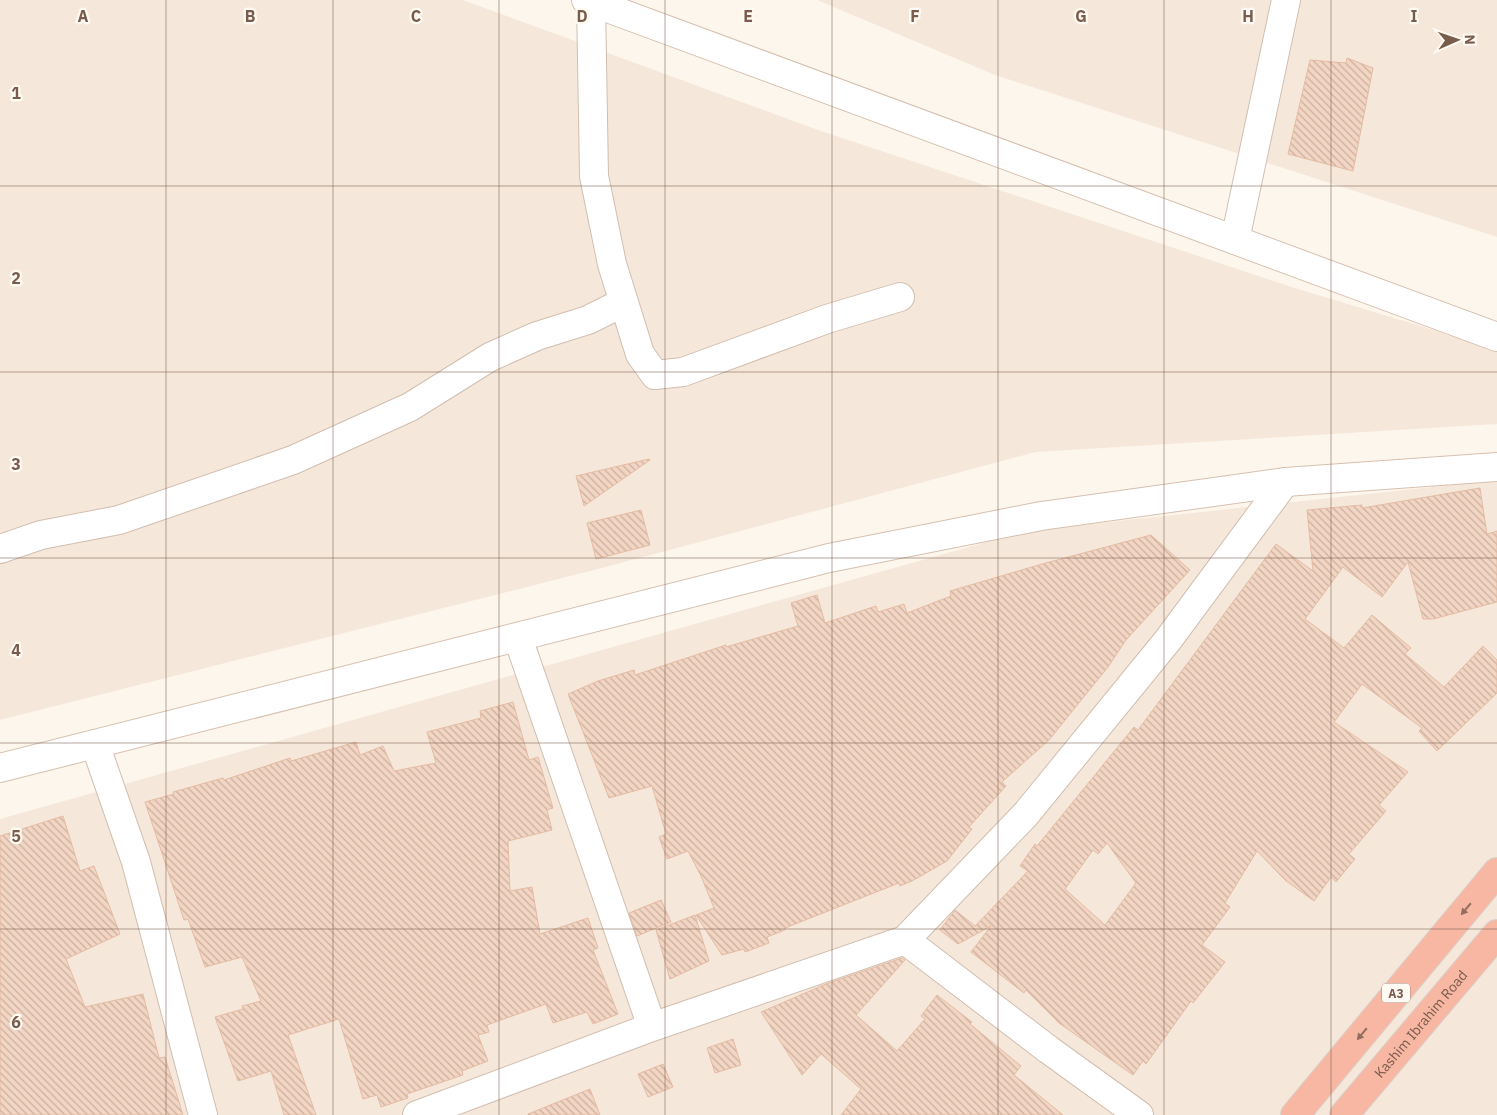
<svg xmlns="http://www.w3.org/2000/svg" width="1497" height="1115" font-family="'IBM Plex Sans',sans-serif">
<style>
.residential{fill:#f5e8da}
.building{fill:url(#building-back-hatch);stroke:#e6bba3;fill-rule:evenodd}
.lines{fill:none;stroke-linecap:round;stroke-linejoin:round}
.street-casing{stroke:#d1beb0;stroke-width:30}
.secondary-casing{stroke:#d6c0b0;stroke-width:30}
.highway-casing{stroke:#dad1cd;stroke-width:30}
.street{stroke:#fff;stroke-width:28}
.secondary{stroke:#fff;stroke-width:28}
.highway{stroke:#f7b7a3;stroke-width:28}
.oneway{fill:#936e5e}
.grid{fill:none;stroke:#7a5c4d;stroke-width:1;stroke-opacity:0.55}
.labels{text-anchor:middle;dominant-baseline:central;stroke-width:4.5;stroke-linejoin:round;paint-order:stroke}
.shield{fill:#fffaf3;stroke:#a28b7f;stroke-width:1}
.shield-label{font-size:12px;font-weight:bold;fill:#7a5c4d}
.street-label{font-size:14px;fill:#7a5c4d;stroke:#fffaf3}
.grid-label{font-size:16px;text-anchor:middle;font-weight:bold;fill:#7a5c4d;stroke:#fffaf3;stroke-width:4.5;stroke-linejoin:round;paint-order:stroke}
</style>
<defs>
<pattern id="building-back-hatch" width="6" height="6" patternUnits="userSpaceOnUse" patternTransform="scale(1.25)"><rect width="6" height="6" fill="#f3d5c3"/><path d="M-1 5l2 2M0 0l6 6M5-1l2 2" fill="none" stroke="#cab0a1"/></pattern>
</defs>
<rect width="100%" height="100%" fill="#fdf6ec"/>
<path class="residential" d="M 0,0 L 463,0 L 821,131 L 1298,289 L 1497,349 L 1497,424 L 1036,452 L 598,569 L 0,720 Z
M 817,0 L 1497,0 L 1497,237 L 995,75 Z
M 1497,480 L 1497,1115 L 0,1115 L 0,819 L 1026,531 Z"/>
<path class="building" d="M 1347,58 L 1373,68 L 1353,171 L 1288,154 L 1310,60 L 1346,63 Z
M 649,459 L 650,460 L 584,506 L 576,476 Z
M 1480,488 L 1487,534 L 1497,531 L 1497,602 L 1433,619 L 1423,619 L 1408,562 L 1382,597 L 1343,567 L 1305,619 L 1344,648 L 1372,615 L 1411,648 L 1405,654 L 1444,687 L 1483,646 L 1497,660 L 1497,693 L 1437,751 L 1419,731 L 1422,728 L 1362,684 L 1334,722 L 1408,772 L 1379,805 L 1386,811 L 1349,854 L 1355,859 L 1336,882 L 1331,877 L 1314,901 L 1285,880 L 1257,851 L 1225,903 L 1230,907 L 1202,945 L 1225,962 L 1193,1003 L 1191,1001 L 1146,1064 L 1143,1061 L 1133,1075 L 1059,1023 L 1026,990 L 1024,993 L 971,952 L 991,926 L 958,944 L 940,930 L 955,910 L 975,926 L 1028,871 L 1020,866 L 1035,844 L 1037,846 L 1134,727 L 1138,730 L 1276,544 L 1313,571 L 1307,510 L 1362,505 L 1362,508 ZM 1107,843 L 1136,883 L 1105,925 L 1065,889 L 1093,850 L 1098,854 Z
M 641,510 L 650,545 L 596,559 L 587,523 Z
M 1151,535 L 1190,570 L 1126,640 L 1108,667 L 1049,740 L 1002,782 L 1006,786 L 969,827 L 972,829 L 947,861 L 912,881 L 900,886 L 899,883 L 785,928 L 785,930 L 767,937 L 769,943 L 745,952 L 744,949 L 722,955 L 696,915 L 714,908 L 701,876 L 688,851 L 667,859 L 659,837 L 666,834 L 652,786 L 609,798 L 568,694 L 598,681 L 634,670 L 635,675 L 726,645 L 726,647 L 798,626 L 791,603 L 817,595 L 825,623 L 876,606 L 878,612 L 904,604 L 907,613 L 951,596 L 950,591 L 1042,564 Z
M 513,702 L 529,760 L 538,757 L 553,808 L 547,810 L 552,830 L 508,841 L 510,891 L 532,887 L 540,934 L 588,918 L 598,948 L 593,950 L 618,1014 L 593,1024 L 587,1012 L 553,1023 L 546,1004 L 487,1025 L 489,1032 L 478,1035 L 488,1061 L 462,1071 L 463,1075 L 407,1094 L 408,1098 L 381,1107 L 377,1095 L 363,1099 L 339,1019 L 288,1035 L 316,1115 L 284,1115 L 271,1071 L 238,1081 L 215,1017 L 243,1009 L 242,1006 L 261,1001 L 242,957 L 205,967 L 188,919 L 184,920 L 145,802 L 174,794 L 173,792 L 223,778 L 224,780 L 290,758 L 291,761 L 356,742 L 360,755 L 383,746 L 394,771 L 436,763 L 427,732 L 481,718 L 480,711 Z
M 63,816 L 80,871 L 94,866 L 120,934 L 66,959 L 85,1007 L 143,994 L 159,1058 L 165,1057 L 183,1115 L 0,1115 L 0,836 Z
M 661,900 L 671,922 L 637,936 L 629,913 Z
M 695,915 L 709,961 L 670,979 L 656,930 Z
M 902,958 L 905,960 L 856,1015 L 897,1051 L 925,1019 L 921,1016 L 937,995 L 972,1022 L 970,1024 L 1021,1066 L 1014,1075 L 1063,1115 L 841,1115 L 861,1089 L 821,1054 L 802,1075 L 761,1012 L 826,984 Z
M 733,1039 L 741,1065 L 715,1073 L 707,1048 Z
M 663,1064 L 673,1087 L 648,1097 L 638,1074 Z
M 590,1089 L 600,1115 L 528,1115 L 528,1114 Z"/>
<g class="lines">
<g class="street-casing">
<path id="street" d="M 591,2 L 594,176 L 612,264 L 640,354 L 655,375 L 683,372 L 827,319 L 900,297
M 1235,240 L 1286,0
M 0,549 L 41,535 L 119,520 L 293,460 L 410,407 L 490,357 L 537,336 L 588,320 L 624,302
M 518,638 L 652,1027
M 95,744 L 136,862 L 203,1115
M 905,940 L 1049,1050 L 1139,1115
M 417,1115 L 652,1027 L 905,940 L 1026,814 L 1168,640 L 1285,482"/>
</g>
<g class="secondary-casing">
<path id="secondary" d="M 586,0 L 1497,337
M 0,768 L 829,558 L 1041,516 L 1285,482 L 1497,467"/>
</g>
<g class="highway-casing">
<g id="highway">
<path d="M 1295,1115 L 1497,872"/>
<path id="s1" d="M 1344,1115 L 1497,934"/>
</g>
</g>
<use href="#street" class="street"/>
<use href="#secondary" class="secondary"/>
<use href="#highway" class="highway"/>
</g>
<defs><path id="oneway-solid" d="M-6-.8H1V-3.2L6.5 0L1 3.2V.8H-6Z" transform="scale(1.25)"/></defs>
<g class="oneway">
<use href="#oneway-solid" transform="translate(1466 909) rotate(130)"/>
<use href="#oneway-solid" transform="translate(1362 1034) rotate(130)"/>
</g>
<path class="grid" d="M 166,0 L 166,1115M 333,0 L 333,1115M 499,0 L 499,1115M 665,0 L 665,1115M 832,0 L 832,1115M 998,0 L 998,1115M 1164,0 L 1164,1115M 1331,0 L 1331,1115M 0,186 L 1497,186M 0,372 L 1497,372M 0,558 L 1497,558M 0,743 L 1497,743M 0,929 L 1497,929"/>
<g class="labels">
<rect class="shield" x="1382" y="983.5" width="28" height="19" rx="4"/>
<g class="shield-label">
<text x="1396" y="993">A3</text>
</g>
<g class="street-label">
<text stroke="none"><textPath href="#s1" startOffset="119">Kashim Ibrahim Road</textPath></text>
</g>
</g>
<g class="grid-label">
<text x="83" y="22">A</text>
<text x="250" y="22">B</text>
<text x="416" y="22">C</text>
<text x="582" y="22">D</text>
<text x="748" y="22">E</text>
<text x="915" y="22">F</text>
<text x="1081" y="22">G</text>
<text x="1248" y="22">H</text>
<text x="1414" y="22">I</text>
<text x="16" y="99">1</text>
<text x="16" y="284">2</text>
<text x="16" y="470">3</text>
<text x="16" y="656">4</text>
<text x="16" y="842">5</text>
<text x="16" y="1028">6</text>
</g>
<g transform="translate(1457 40) rotate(88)" stroke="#fffaf3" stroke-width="4" paint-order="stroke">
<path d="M0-4L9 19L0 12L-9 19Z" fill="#7a5c4d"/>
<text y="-8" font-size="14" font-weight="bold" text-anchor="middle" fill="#7a5c4d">N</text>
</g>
</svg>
